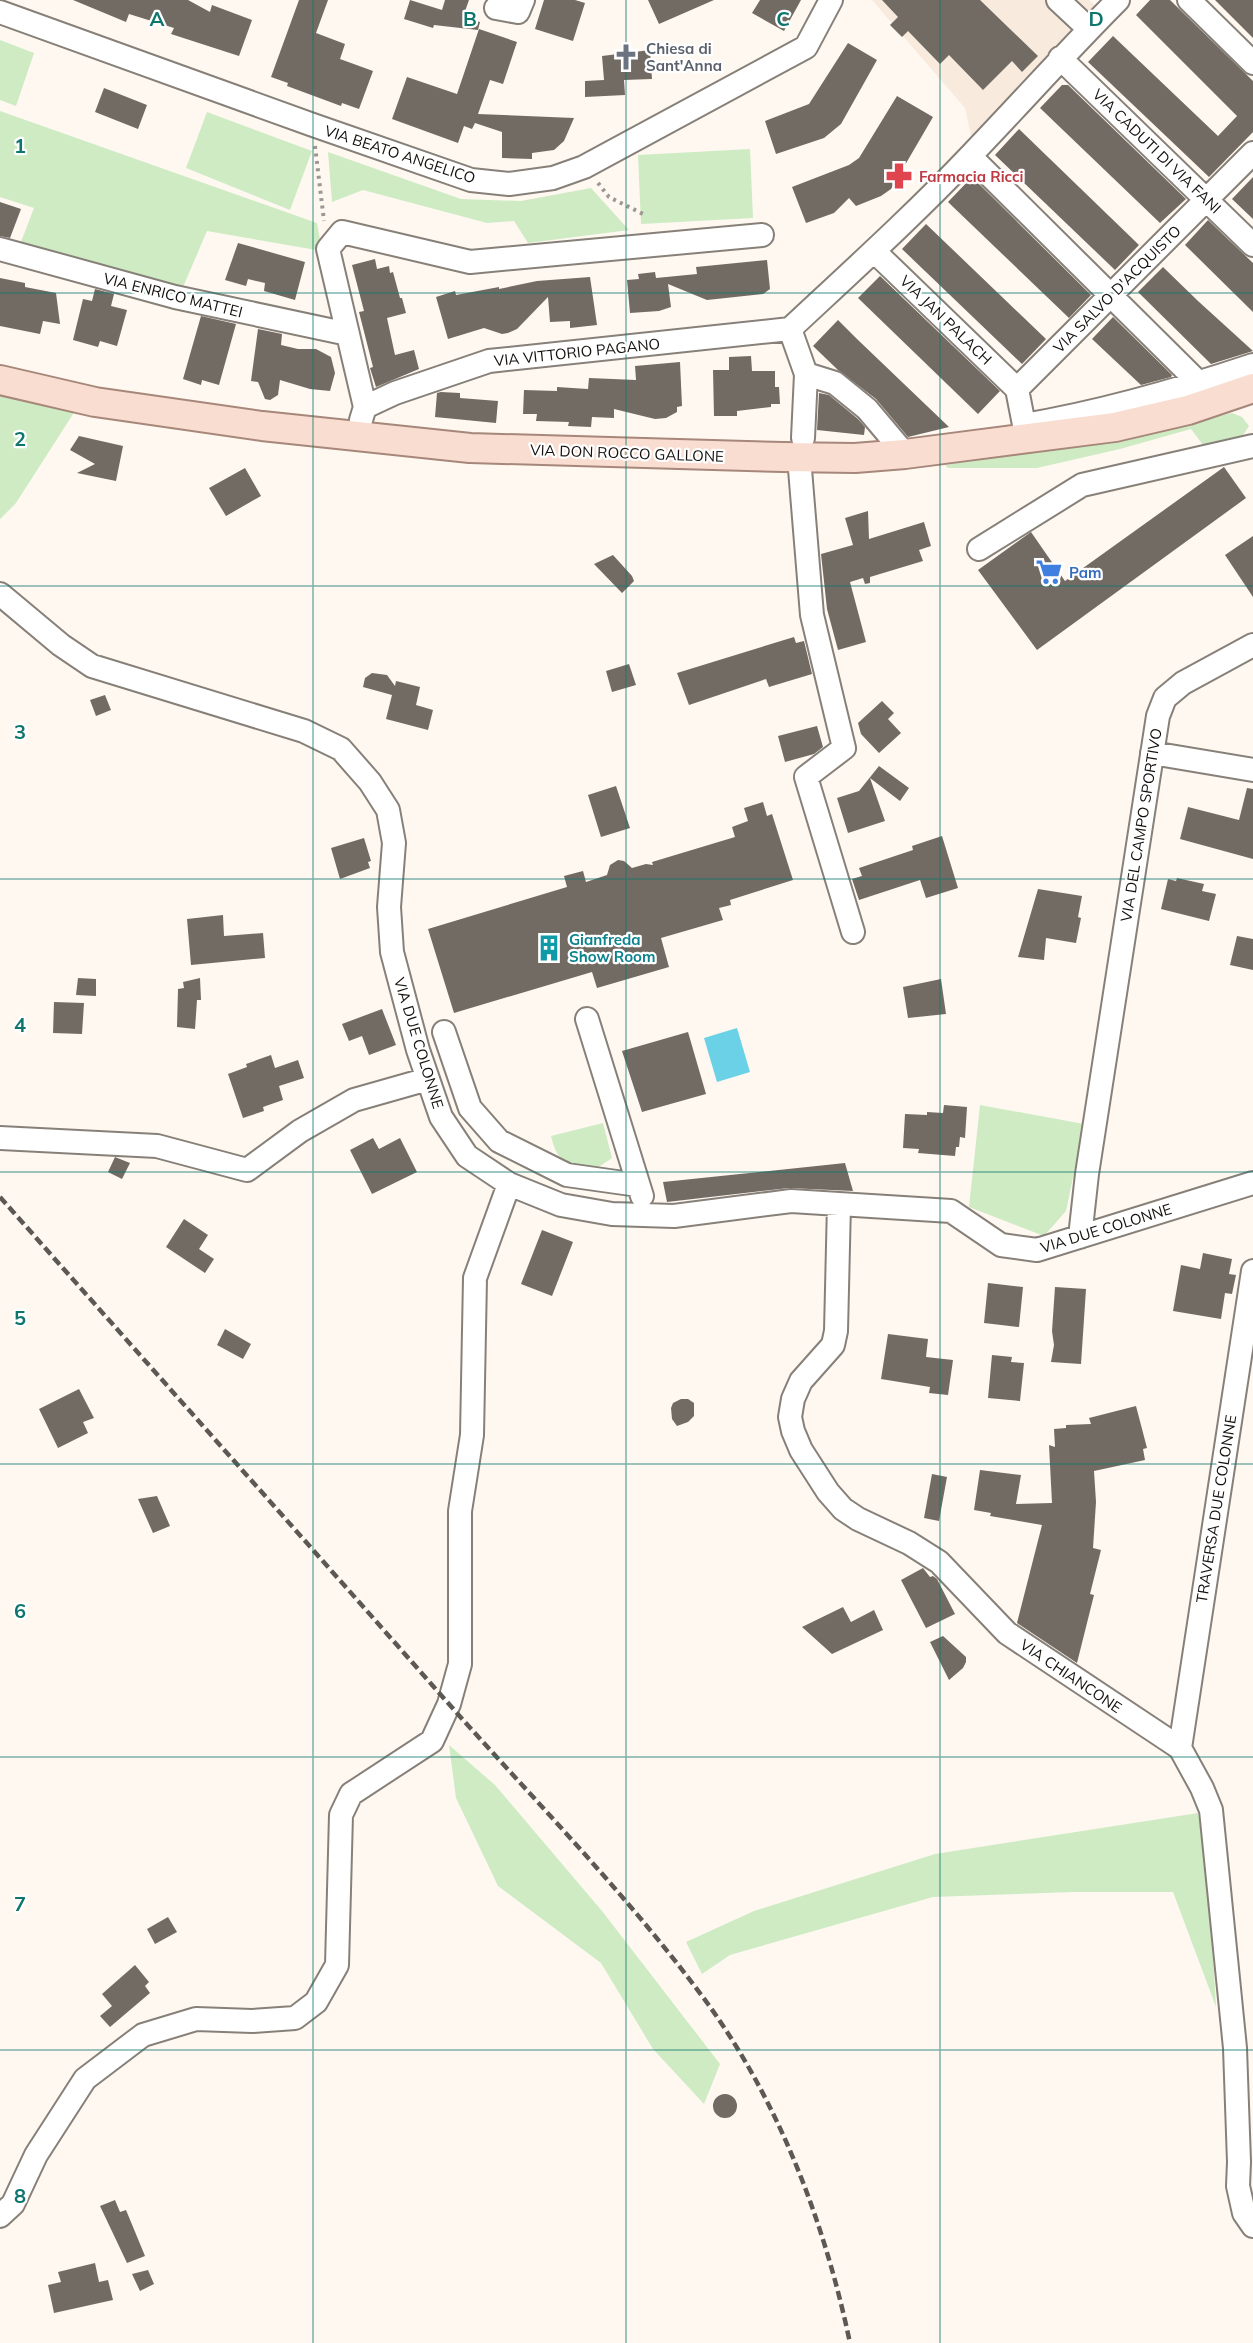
<svg xmlns="http://www.w3.org/2000/svg" width="1253" height="2343" font-family="Mulish,sans-serif">
<style>
.built{fill:#f8eadd}
.green{fill:#ceebc4}
.water{fill:#6ad1e6}
.building{fill:#726b64}
.lines{fill:none;stroke-linecap:round;stroke-linejoin:round}
.minor-casing{stroke:#878079;stroke-width:26}
.major-casing{stroke:#a68779;stroke-width:32}
.path{stroke:#9c9792;stroke-width:4;stroke-dasharray:3 4.5;stroke-linecap:butt}
.minor{stroke:#fff;stroke-width:22}
.major{stroke:#f9ddd1;stroke-width:28}
.rail{stroke:#5c5854;stroke-width:4.5;stroke-dasharray:9 4.5;stroke-linecap:butt}
.grid{fill:none;stroke:#0f766e;stroke-width:1.5;stroke-opacity:0.55}
.labels{text-anchor:middle;dominant-baseline:central;stroke-width:4.5;stroke-linejoin:round;paint-order:stroke}
.worship-label{font-size:15px;font-weight:bold;fill:#5b616d;stroke:#fff;text-anchor:start}
.street-label{font-size:15px;fill:#13100e;stroke:#fff}
.health-label{font-size:15px;font-weight:bold;fill:#be3a42;stroke:#fff;text-anchor:start}
.shop-label{font-size:15px;font-weight:bold;fill:#366cbe;stroke:#fff;text-anchor:start}
.culture-label{font-size:15px;font-weight:bold;fill:#0d838f;stroke:#fff;text-anchor:start}
.grid-label{font-size:20px;text-anchor:middle;font-weight:bold;fill:#0f766e;stroke:#fff;stroke-width:4.5;stroke-linejoin:round;paint-order:stroke}
</style>
<rect width="100%" height="100%" fill="#fef8f1"/>
<path class="built" d="M 872,0 L 1089,0 L 1099,9 L 971,136 L 965,108 Z"/>
<path class="green" d="M 0,40 L 34,53 L 16,106 L 0,100 Z
M 0,111 L 317,223 L 322,251 L 207,231 L 180,294 L 19,247 L 34,208 L 0,197 Z
M 207,112 L 312,151 L 290,210 L 186,168 Z
M 750,149 L 753,218 L 641,224 L 638,155 Z
M 328,152 L 461,199 L 521,201 L 591,188 L 629,230 L 528,243 L 514,221 L 487,223 L 363,190 L 332,202 Z
M 0,396 L 75,411 L 16,503 L 0,519 Z
M 1232,413 L 1242,417 L 1249,426 L 1243,435 L 1203,445 L 1191,429 L 1120,449 L 1037,468 L 948,468 L 945,465 L 1115,440 Z
M 980,1105 L 1084,1124 L 1066,1211 L 1044,1236 L 969,1207 Z
M 603,1123 L 612,1158 L 594,1170 C 567,1162 558,1166 551,1136 Z
M 449,1745 L 495,1785 L 602,1911 L 720,2064 L 704,2104 L 653,2049 L 601,1963 L 498,1886 L 456,1798 Z
M 1198,1813 L 1208,1865 L 1216,2007 L 1173,1892 L 1074,1892 L 933,1897 L 730,1955 L 702,1974 L 686,1942 L 754,1911 L 935,1854 Z"/>
<path class="water" d="M 737,1028 L 750,1072 L 717,1082 L 704,1038 Z"/>
<path class="building" d="M 73,0 L 188,0 L 210,12 L 212,5 L 252,20 L 239,56 L 171,34 L 174,28 L 129,14 L 126,22 Z
M 299,0 L 328,0 L 316,33 L 345,44 L 340,59 L 373,71 L 359,109 L 342,103 L 341,106 L 287,86 L 288,83 L 271,77 Z
M 410,0 L 442,10 L 445,0 L 469,0 L 463,17 L 480,22 L 478,30 L 434,25 L 433,28 L 404,19 Z
M 544,0 L 575,0 L 585,3 L 573,41 L 535,29 Z
M 648,0 L 714,0 L 659,24 Z
M 760,0 L 801,0 L 784,31 L 752,13 Z
M 882,0 L 980,0 L 1038,56 L 1022,72 L 1012,61 L 983,90 L 949,55 L 940,64 L 908,31 L 902,37 L 890,25 L 898,17 Z
M 1150,0 L 1170,0 L 1253,81 L 1253,132 L 1209,177 L 1088,62 L 1113,36 L 1218,136 L 1237,116 L 1136,15 Z
M 1215,0 L 1253,0 L 1253,38 Z
M 479,29 L 517,42 L 503,84 L 490,80 L 478,114 L 574,118 L 564,141 L 554,150 L 532,153 L 532,159 L 502,158 L 502,132 L 475,123 L 472,129 L 464,126 L 458,143 L 392,119 L 407,77 L 457,94 Z
M 848,43 L 877,60 L 841,124 L 824,138 L 776,154 L 765,121 L 809,104 Z
M 650,50 L 652,79 L 624,80 L 625,95 L 585,97 L 585,81 L 604,80 L 602,56 Z
M 1062,85 L 1068,85 L 1186,199 L 1160,223 L 1040,108 Z
M 104,88 L 147,105 L 138,129 L 95,112 Z
M 897,96 L 933,117 L 891,189 L 881,196 L 856,206 L 849,198 L 834,213 L 806,223 L 792,187 L 849,165 L 859,158 Z
M 1019,129 L 1139,245 L 1115,270 L 995,155 Z
M 972,177 L 1091,295 L 1069,318 L 948,202 Z
M 1253,177 L 1253,219 L 1232,199 Z
M 0,202 L 21,209 L 10,238 L 0,236 Z
M 1208,220 L 1253,263 L 1253,312 L 1185,245 Z
M 926,224 L 1046,339 L 1022,364 L 902,249 Z
M 238,243 L 305,262 L 295,300 L 264,291 L 265,283 L 248,279 L 246,286 L 225,280 Z
M 375,259 L 377,269 L 389,266 L 390,273 L 393,272 L 400,298 L 402,298 L 406,313 L 387,318 L 395,355 L 414,350 L 419,369 L 376,387 L 370,368 L 373,367 L 359,312 L 364,311 L 352,265 Z
M 767,260 L 770,289 L 763,294 L 707,300 L 668,284 L 671,307 L 659,311 L 630,313 L 627,280 L 639,279 L 638,274 L 655,272 L 656,278 L 697,274 L 696,267 Z
M 1163,267 L 1198,301 L 1253,351 L 1211,364 L 1138,292 Z
M 880,276 L 1000,391 L 978,414 L 858,298 Z
M 590,277 L 597,325 L 570,328 L 570,321 L 550,322 L 548,297 L 517,329 L 508,333 L 502,334 L 484,328 L 448,339 L 436,297 L 455,291 L 456,295 L 499,287 L 499,289 L 537,281 Z
M 0,278 L 25,283 L 25,287 L 56,293 L 60,324 L 43,321 L 40,334 L 0,326 Z
M 95,289 L 114,294 L 111,306 L 127,310 L 117,346 L 100,341 L 98,347 L 73,340 L 83,299 L 92,301 Z
M 201,316 L 236,324 L 219,385 L 202,380 L 201,385 L 183,379 Z
M 1113,317 L 1172,375 L 1171,377 L 1141,385 L 1092,339 Z
M 838,320 L 857,339 L 949,427 L 908,437 L 876,399 L 838,370 L 813,346 Z
M 258,329 L 282,334 L 281,345 L 298,349 L 316,349 L 331,357 L 335,373 L 330,391 L 310,389 L 280,380 L 278,395 L 270,400 L 265,399 L 258,382 L 251,381 Z
M 751,356 L 752,371 L 775,371 L 775,387 L 779,387 L 780,404 L 771,404 L 771,407 L 737,411 L 737,416 L 714,416 L 713,370 L 729,370 L 729,357 Z
M 680,362 L 682,406 L 677,407 L 677,412 L 666,418 L 655,419 L 614,409 L 614,418 L 592,417 L 591,427 L 568,426 L 569,422 L 536,421 L 537,414 L 523,414 L 524,390 L 557,391 L 557,387 L 588,389 L 589,378 L 636,380 L 635,366 Z
M 441,392 L 460,393 L 460,398 L 498,401 L 496,423 L 435,417 L 437,393 Z
M 819,393 L 829,395 L 858,419 L 865,427 L 864,435 L 817,430 Z
M 79,436 L 123,446 L 116,481 L 77,473 L 95,464 L 70,450 Z
M 1224,467 L 1246,498 L 1037,650 L 978,570 L 1031,532 L 1065,581 Z
M 245,468 L 261,496 L 226,516 L 209,488 Z
M 868,511 L 869,539 L 924,522 L 931,546 L 919,550 L 923,561 L 870,577 L 870,583 L 865,584 L 863,578 L 850,582 L 866,642 L 838,650 L 827,609 L 821,554 L 853,545 L 845,518 Z
M 1253,536 L 1253,597 L 1225,555 Z
M 613,555 L 632,576 L 634,581 L 622,593 L 594,564 Z
M 794,637 L 796,643 L 804,641 L 812,674 L 769,687 L 766,679 L 689,705 L 677,673 Z
M 629,664 L 636,685 L 612,692 L 606,671 Z
M 372,673 L 387,675 L 395,686 L 396,681 L 420,687 L 416,705 L 433,710 L 428,730 L 386,719 L 392,695 L 363,687 L 365,678 Z
M 105,695 L 111,710 L 96,716 L 90,700 Z
M 882,701 L 894,713 L 888,719 L 901,733 L 879,753 L 861,734 L 858,723 Z
M 817,726 L 823,747 L 814,754 L 785,762 L 778,736 Z
M 879,766 L 909,788 L 900,801 L 870,778 L 885,821 L 848,833 L 837,798 L 859,791 Z
M 616,786 L 630,828 L 601,837 L 588,795 Z
M 1247,788 L 1253,789 L 1253,859 L 1180,839 L 1188,807 L 1239,820 Z
M 763,802 L 767,816 L 772,814 L 793,880 L 730,900 L 731,905 L 719,908 L 723,920 L 661,938 L 669,967 L 597,988 L 592,972 L 454,1013 L 428,929 L 567,887 L 564,876 L 583,871 L 586,882 L 607,875 L 610,865 L 618,860 L 624,861 L 632,868 L 646,864 L 653,865 L 652,862 L 735,837 L 732,827 L 748,821 L 744,808 Z
M 942,836 L 958,888 L 926,898 L 920,880 L 859,900 L 852,879 L 862,876 L 859,868 L 913,850 L 912,846 Z
M 364,838 L 371,861 L 368,862 L 370,868 L 340,879 L 331,848 Z
M 1177,878 L 1204,884 L 1202,891 L 1216,894 L 1209,921 L 1161,909 L 1168,879 L 1176,881 Z
M 1038,889 L 1082,896 L 1078,917 L 1081,918 L 1076,943 L 1046,938 L 1044,960 L 1018,957 Z
M 223,915 L 224,936 L 263,933 L 265,958 L 191,965 L 187,919 Z
M 1237,936 L 1253,939 L 1253,970 L 1230,965 Z
M 78,978 L 96,979 L 96,996 L 76,995 Z
M 200,978 L 201,1000 L 197,1000 L 195,1029 L 177,1027 L 178,989 L 184,988 L 183,982 Z
M 941,979 L 946,1014 L 908,1018 L 903,987 Z
M 54,1002 L 84,1003 L 82,1034 L 53,1033 Z
M 382,1009 L 396,1045 L 369,1055 L 362,1036 L 349,1041 L 342,1024 Z
M 688,1032 L 706,1094 L 642,1112 L 622,1051 Z
M 271,1055 L 275,1068 L 298,1060 L 304,1078 L 279,1086 L 283,1100 L 263,1107 L 264,1111 L 243,1118 L 228,1074 L 247,1067 L 246,1064 Z
M 944,1105 L 967,1107 L 965,1138 L 960,1137 L 959,1147 L 956,1147 L 955,1156 L 918,1153 L 919,1149 L 903,1148 L 905,1114 L 927,1115 L 927,1112 L 943,1113 Z
M 373,1138 L 379,1149 L 400,1138 L 417,1172 L 372,1194 L 350,1150 Z
M 115,1157 L 130,1163 L 122,1179 L 108,1172 Z
M 845,1163 L 853,1191 L 789,1188 L 667,1202 L 663,1182 Z
M 184,1219 L 208,1235 L 199,1249 L 214,1259 L 205,1273 L 166,1247 Z
M 542,1230 L 573,1242 L 552,1296 L 521,1284 Z
M 1203,1253 L 1232,1259 L 1229,1274 L 1236,1275 L 1232,1294 L 1225,1293 L 1221,1319 L 1173,1311 L 1181,1265 L 1200,1269 Z
M 988,1283 L 1023,1287 L 1019,1327 L 984,1323 Z
M 1055,1287 L 1086,1289 L 1081,1364 L 1051,1362 L 1054,1345 L 1052,1331 Z
M 225,1329 L 251,1344 L 243,1359 L 217,1345 Z
M 888,1334 L 928,1339 L 926,1357 L 953,1360 L 948,1395 L 929,1393 L 930,1387 L 881,1379 Z
M 992,1355 L 1012,1357 L 1011,1362 L 1024,1363 L 1020,1401 L 988,1398 Z
M 79,1389 L 94,1418 L 83,1422 L 88,1433 L 58,1448 L 39,1409 Z
M 681,1399 L 688,1399 L 694,1403 L 694,1416 L 688,1422 L 677,1426 L 672,1419 L 671,1408 L 673,1403 Z
M 1136,1406 L 1147,1448 L 1143,1449 L 1145,1460 L 1094,1471 L 1096,1502 L 1093,1548 L 1101,1550 L 1090,1594 L 1094,1595 L 1077,1663 L 1017,1623 L 1042,1525 L 990,1516 L 991,1513 L 974,1510 L 980,1470 L 1021,1475 L 1016,1504 L 1052,1503 L 1049,1445 L 1055,1447 L 1054,1429 L 1066,1428 L 1066,1425 L 1091,1424 L 1089,1418 Z
M 932,1474 L 947,1477 L 939,1521 L 924,1518 Z
M 157,1496 L 170,1526 L 153,1533 L 138,1499 Z
M 923,1568 L 930,1577 L 933,1576 L 937,1579 L 955,1614 L 926,1628 L 901,1580 Z
M 843,1607 L 851,1622 L 874,1610 L 883,1630 L 832,1654 L 802,1627 Z
M 943,1636 L 966,1657 L 966,1662 L 963,1668 L 949,1680 L 930,1642 Z
M 168,1917 L 177,1932 L 155,1944 L 147,1929 Z
M 135,1965 L 149,1982 L 145,1986 L 150,1993 L 110,2027 L 100,2016 L 112,2006 L 102,1994 Z
M713 2106a12 12 0 1 1 24 0a12 12 0 1 1-24 0Z
M 115,2200 L 120,2212 L 126,2210 L 145,2256 L 127,2263 L 100,2206 Z
M 95,2263 L 99,2282 L 108,2280 L 113,2300 L 54,2313 L 48,2285 L 61,2282 L 58,2272 Z
M 148,2270 L 154,2284 L 140,2291 L 132,2274 Z"/>
<g class="lines">
<g class="minor-casing">
<path id="minor" d="M 1058,0 L 1089,29
M 1189,0 L 1253,63
M 496,8 L 518,12 L 523,0
M 0,12 L 313,125 L 471,180 L 509,184 L 553,178 L 584,167 L 806,47 L 831,0
M 1060,58 L 1253,245
M 970,156 L 1199,383
M 0,249 L 175,297 L 348,334
M 874,251 L 1017,389
M 790,329 C 851,272 913,216 971,155 C 1020,104 1068,50 1118,0
M 790,329 L 806,374 L 835,383 L 867,409 L 905,454
M 365,407 L 328,249 L 342,232 L 470,262 L 762,235
M 361,420 L 365,407 L 395,393 L 489,361 L 790,329
M 1024,425 C 1102,412 1178,390 1253,365
M 803,438 L 806,374
M 1027,440 L 1017,389 L 1253,153
M 799,457 L 812,615 L 844,748 L 806,777 L 853,932
M 979,549 L 1082,485 L 1253,446
M 0,594 L 61,645 L 92,666 L 304,731 L 341,749 L 370,782 L 388,810 L 394,843 L 389,907 L 392,952 L 418,1050 L 441,1117 L 467,1156 L 509,1184 L 561,1205 L 612,1214 L 674,1216 L 791,1201 L 951,1211 L 1001,1245 L 1037,1250 L 1253,1183
M 1152,753 L 1253,770
M 587,1019 L 642,1196
M 444,1032 L 470,1108 L 499,1141 L 567,1175 L 638,1185
M 0,1138 L 157,1146 L 247,1170 L 300,1131 L 354,1100 L 428,1079
M 839,1204 L 836,1331 L 833,1345 L 801,1381 L 793,1399 L 790,1417 L 793,1431 L 801,1450 L 828,1492 L 843,1509 L 858,1519 L 909,1543 L 939,1562 L 1007,1633 L 1180,1748 L 1202,1788 L 1211,1810 L 1235,2048 L 1239,2162 L 1238,2186 L 1244,2213 L 1253,2226
M 1080,1237 L 1087,1174 L 1158,716 L 1165,698 L 1183,683 L 1253,645
M 1180,1748 L 1253,1271
M 0,2216 L 13,2204 L 36,2155 L 85,2079 L 143,2035 L 196,2019 L 252,2021 L 295,2018 L 316,2002 L 337,1965 L 341,1815 L 351,1794 L 432,1741 L 449,1704 L 460,1664 L 460,1511 L 472,1435 L 475,1278 L 509,1184"/>
</g>
<g class="major-casing">
<path id="major" d="M 0,380 L 95,402 L 262,426 L 470,448 L 783,457 L 855,458 L 905,454 L 1115,427 L 1188,410 L 1253,388"/>
</g>
<path class="path" d="M 315,146 L 324,221
M 598,183 L 609,197 L 643,214"/>
<use href="#minor" class="minor"/>
<use href="#major" class="major"/>
<path class="rail" d="M 0,1197 C 144,1360 289,1522 433,1686 C 525,1791 625,1891 708,2004 C 780,2104 825,2224 850,2343"/>
</g>
<path class="grid" d="M 313,0 L 313,2343M 626,0 L 626,2343M 940,0 L 940,2343M 0,293 L 1253,293M 0,586 L 1253,586M 0,879 L 1253,879M 0,1172 L 1253,1172M 0,1464 L 1253,1464M 0,1757 L 1253,1757M 0,2050 L 1253,2050"/>
<defs>
<g id="church-bare" transform="scale(2.07)"><path d="M-1.2-6h2.4v3.5h3.3v2.4h-3.3V6h-2.4V-.1h-3.3v-2.4h3.3Z" fill="#6b7280" stroke="#fff" stroke-width="2.5" paint-order="stroke"/></g>
<g id="pharmacy-bare" transform="scale(2.07)"><path d="M-2-6h4v4h4v4h-4v4h-4v-4h-4v-4h4Z" fill="#e0444e" stroke="#fff" stroke-width="2.5" paint-order="stroke"/></g>
<g id="supermarket-bare" transform="scale(2.07)"><path d="M-6-5.5h2.5l.6 2H6L4.5 2H-2.5L-4.4-4H-6ZM-1.5 3.2a1.3 1.3 0 1 0 .1 0ZM3 3.2a1.3 1.3 0 1 0 .1 0Z" fill="#3f7fe0" stroke="#fff" stroke-width="2.5" paint-order="stroke"/></g>
<g id="building-bare" transform="scale(2.07)"><path d="M-4-6H4V6H1V3H-1V6H-4ZM-2.5-4.3h1.7v1.8h-1.7ZM.8-4.3h1.7v1.8H.8ZM-2.5-1h1.7V.8h-1.7ZM.8-1h1.7V.8H.8Z" fill="#0f9aa8" stroke="#fff" stroke-width="2.5" paint-order="stroke"/></g>
</defs>
<g fill-rule="evenodd">
<use href="#church-bare" x="626" y="57"/>
<use href="#pharmacy-bare" x="899" y="176"/>
<use href="#supermarket-bare" x="1049" y="572"/>
<use href="#building-bare" x="549" y="948"/>
</g>
<g class="labels">
<g class="worship-label">
<text x="646" y="48">Chiesa di<tspan x="646" dy="17">Sant'Anna</tspan></text>
</g>
<g class="street-label">
<text transform="translate(1157 151) rotate(44)">VIA CADUTI DI VIA FANI</text>
<text transform="translate(400 154) rotate(18)">VIA BEATO ANGELICO</text>
<text transform="translate(1117 289) rotate(-45)">VIA SALVO D'ACQUISTO</text>
<text transform="translate(173 295) rotate(14)">VIA ENRICO MATTEI</text>
<text transform="translate(946 320) rotate(44)">VIA JAN PALACH</text>
<text transform="translate(577 352) rotate(-6)">VIA VITTORIO PAGANO</text>
<text transform="translate(627 453) rotate(2)">VIA DON ROCCO GALLONE</text>
<text transform="translate(1141 825) rotate(-81)">VIA DEL CAMPO SPORTIVO</text>
<text transform="translate(419 1043) rotate(73)">VIA DUE COLONNE</text>
<text transform="translate(1106 1228) rotate(-17)">VIA DUE COLONNE</text>
<text transform="translate(1216 1509) rotate(-81)">TRAVERSA DUE COLONNE</text>
<text transform="translate(1071 1676) rotate(34)">VIA CHIANCONE</text>
</g>
<g class="health-label">
<text x="919" y="176">Farmacia Ricci</text>
</g>
<g class="shop-label">
<text x="1069" y="572">Pam</text>
</g>
<g class="culture-label">
<text x="569" y="939">Gianfreda<tspan x="569" dy="17">Show Room</tspan></text>
</g>
</g>
<g class="grid-label">
<text x="157" y="26">A</text>
<text x="470" y="26">B</text>
<text x="783" y="26">C</text>
<text x="1096" y="26">D</text>
<text x="20" y="153">1</text>
<text x="20" y="446">2</text>
<text x="20" y="739">3</text>
<text x="20" y="1032">4</text>
<text x="20" y="1325">5</text>
<text x="20" y="1618">6</text>
<text x="20" y="1911">7</text>
<text x="20" y="2203">8</text>
</g>
</svg>
